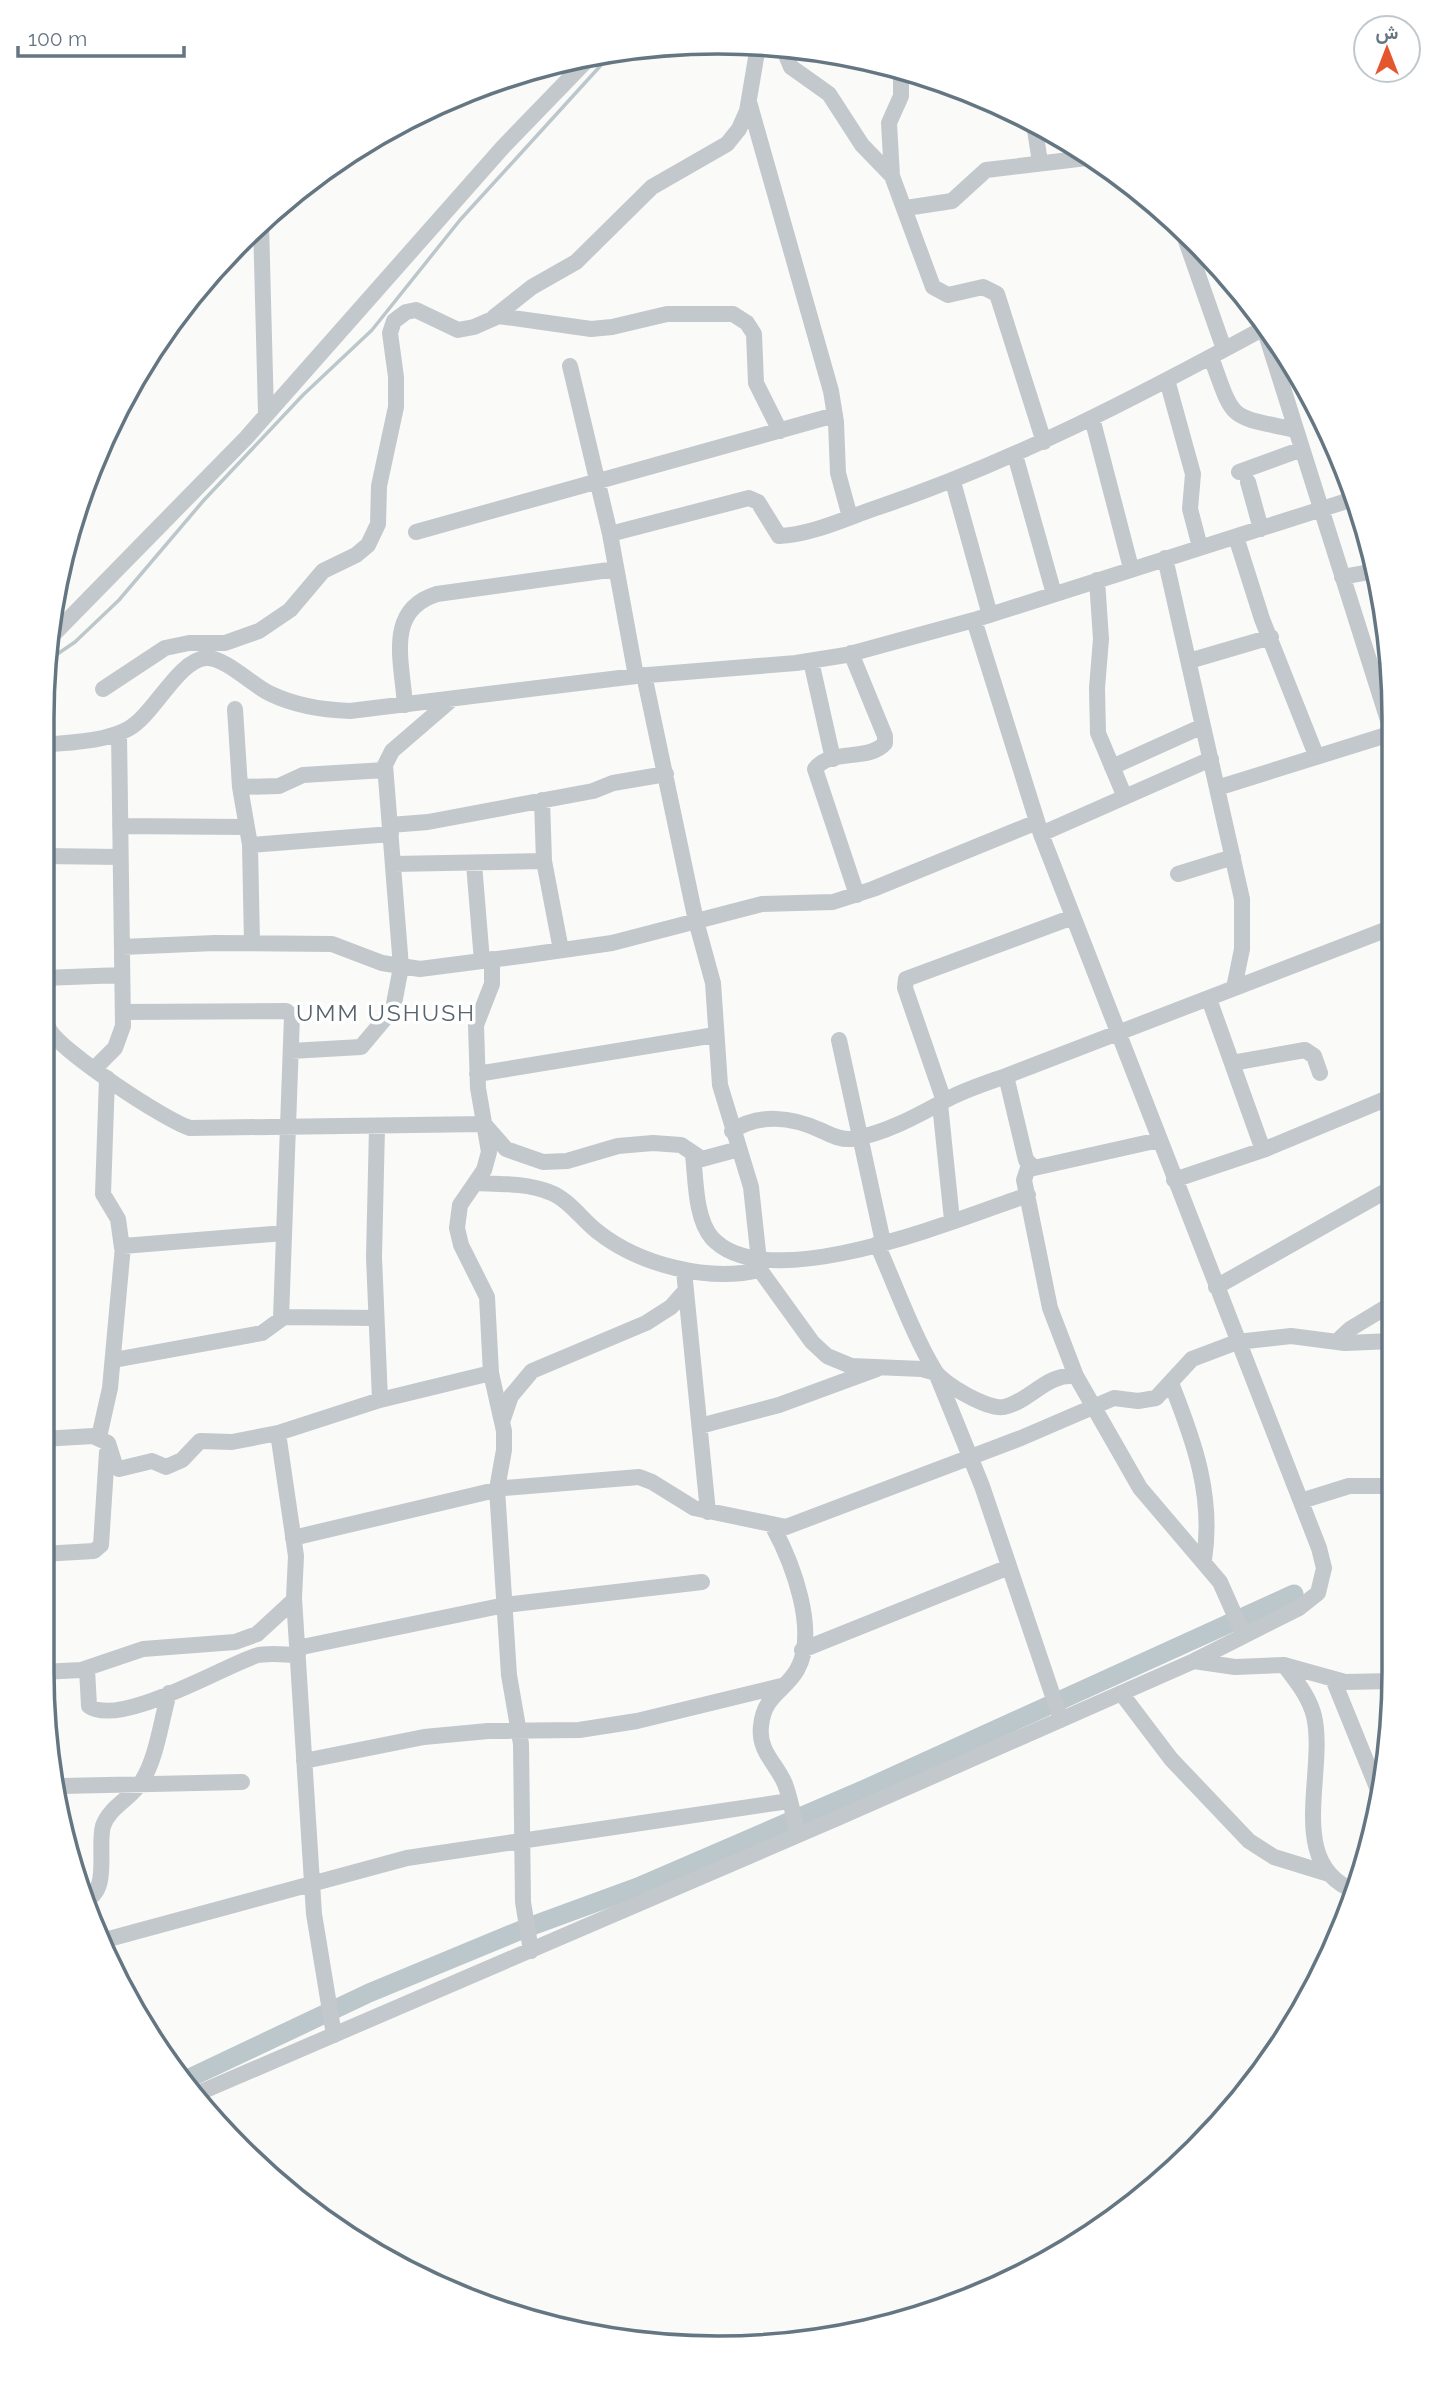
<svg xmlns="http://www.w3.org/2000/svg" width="1436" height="2390" font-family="Raleway,Vazirmatn,sans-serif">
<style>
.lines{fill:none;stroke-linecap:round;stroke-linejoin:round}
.stream{stroke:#bbc7cb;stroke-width:3.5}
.river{stroke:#bbc7cb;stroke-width:19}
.minor{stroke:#c3c8cc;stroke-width:16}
.labels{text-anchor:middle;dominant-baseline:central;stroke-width:7;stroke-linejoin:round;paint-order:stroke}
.quarter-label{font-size:23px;letter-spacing:2px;fill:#57646e;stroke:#fff}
.rim{fill:none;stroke:#657683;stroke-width:3.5}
</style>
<rect width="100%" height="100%" fill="#fafaf8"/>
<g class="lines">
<path class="stream" d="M 47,657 L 53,657 L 75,642 L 119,600 L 204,500 L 303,395 L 372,330 L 460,220 L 613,52"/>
<path class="river" d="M 181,2082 L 369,1993 L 526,1928 L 638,1887 L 865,1789 L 1294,1594"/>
<path class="minor" d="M 783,48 L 791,67 L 829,94 L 862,145 L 892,176 L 933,287 L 948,295 L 983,287 L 997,294 L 1044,442
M 749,102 L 831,391 L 836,422 L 838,473 L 850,517
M 1034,124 L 1040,162
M 892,176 L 889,123 L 901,96 L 901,71
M 906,208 L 952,201 L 986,170 L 1095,157
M 261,223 L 266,414
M 1184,235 L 1224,349
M 494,317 L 532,287 L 576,262 L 652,187 L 727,144 L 739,129 L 747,111 L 758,46
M 1264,328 L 1393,736
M 1211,357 C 1235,423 1227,415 1296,430
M 570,366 L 610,534 L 636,676
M 1167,380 L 1193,474 L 1190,509 L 1200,547
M 1092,418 L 1131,568
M 1015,455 L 1054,594
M 1239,472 L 1302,449
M 953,482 L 990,615
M 1248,482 L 1261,529
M 416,532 L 835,415
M 610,534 L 749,498 L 758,502 L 779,536 C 811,535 846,518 876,508 C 1013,462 1139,396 1266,327
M 1236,537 L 1262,619 L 1316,755
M 1165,558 L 1242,899 L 1242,949 L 1234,988
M 1342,577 L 1375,571
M 1097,580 L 1101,639 L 1097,688 L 1098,733 L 1124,795
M 51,637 L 246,438 L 503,147 L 593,54
M 851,653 L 885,736 L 885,743 C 869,762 830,748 815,769 L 857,895
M 811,661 L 833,759
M 1189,661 L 1271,637
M 644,675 L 696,921 L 713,983 L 720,1085 L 751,1187 L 760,1270 L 812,1342 L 827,1356 L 851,1366 L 922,1369 L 936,1373 L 982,1486 L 1061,1720
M 103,689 L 165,648 L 189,643 L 225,643 L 259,631 L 290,610 L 323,571 L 356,555 L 368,545 L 378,524 L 379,486 L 396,407 L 396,377 L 390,333 L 394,321 L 406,312 L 416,310 L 458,330 L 474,327 L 499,316 L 591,329 L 612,327 L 667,314 L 733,314 L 747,323 L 754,334 L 756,383 L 780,431
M 405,705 C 402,661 385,610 437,594 L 616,569
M 235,709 L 240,787 L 250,845
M 43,745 C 70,742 104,742 128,729 C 154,715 178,660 206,658 C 225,657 253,686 271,694 C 296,706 323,710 350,711 L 636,676 L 796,663 L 846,655 L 974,620 L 1353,499
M 1112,767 L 1203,726
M 240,787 L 279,786 L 303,775 L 385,770
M 1217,788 L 1393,733
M 542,800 L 544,861 L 561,950
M 390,825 L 428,822 L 593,791 L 613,783 L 666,774
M 120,826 L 245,827
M 1041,834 L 1211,759
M 43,856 L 120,857
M 393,864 L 544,861
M 474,864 L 482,961
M 1178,874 L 1233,857
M 252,943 L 250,845 L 391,834
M 122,947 L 215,943 L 332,944 L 382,963 L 420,969 L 528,955 L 612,943 L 762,904 L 833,902 L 873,889 L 1037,822
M 492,959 L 492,984 L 476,1025 L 478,1088 L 489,1152 L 484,1170 L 460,1205 L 457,1228 L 461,1245 L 487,1297 L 491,1373 L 504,1431 L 504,1450 L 497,1489 L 509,1675 L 521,1744 L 523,1902 L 531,1951
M 43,978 L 122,975
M 43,981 C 49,997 41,1014 49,1029 C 60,1051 166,1121 190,1128 L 484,1124 L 506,1149 L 543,1162 L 567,1161 L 618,1146 L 653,1143 L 681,1145 L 702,1159 L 739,1149
M 1209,999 L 1263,1150
M 123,1012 L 286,1011 L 292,1016 L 281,1318
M 839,1040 L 883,1242
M 291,1051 L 361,1047 L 393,1009 L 401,967 L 385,765 L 392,751 L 450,701
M 1232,1063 L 1305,1050 L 1314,1056 L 1320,1073
M 95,1068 L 115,1048 L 123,1026 L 119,733
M 477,1074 L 715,1035
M 1006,1076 L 1026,1160 L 1034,1168 L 1159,1140
M 107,1078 L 103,1194 L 118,1219 L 122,1248
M 944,1101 L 905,988 L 906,979 L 1073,917
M 940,1104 L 952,1220
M 377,1127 L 374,1257 L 380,1400
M 732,1131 C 759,1113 792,1117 820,1130 C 830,1134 839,1140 851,1139 C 884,1134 917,1116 946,1100 C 964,1090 986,1083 1006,1076 L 1393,927
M 693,1155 C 696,1180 695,1218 712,1238 C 768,1299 960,1218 1028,1195
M 1029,1165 L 1024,1180 L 1050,1308 L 1076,1376 L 1140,1488 L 1220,1582 L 1244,1636
M 1174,1180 L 1263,1150 L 1393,1096
M 475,1183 C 499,1184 527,1183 549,1192 C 569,1199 582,1220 598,1232 C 640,1265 708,1282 760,1270
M 877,1244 C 894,1282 914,1337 935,1371 C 943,1384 988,1410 1004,1407 C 1031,1401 1046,1373 1076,1376
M 684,1271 L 708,1512
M 1216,1287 L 1393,1187
M 1336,1342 L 1350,1329 L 1393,1303
M 114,1360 L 262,1333 L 284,1317 L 375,1318
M 1171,1383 C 1194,1441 1214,1496 1204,1560
M 502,1422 L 511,1396 L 532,1371 L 646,1323 L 671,1307 L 686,1290
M 700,1426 L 779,1405 L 877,1369
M 278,1433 L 296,1556 L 294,1598 L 314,1914 L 334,2035
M 99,1437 L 110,1388 L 123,1246 L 284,1233
M 42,1439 L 93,1436 L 108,1443 L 115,1465 L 119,1469 L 152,1461 L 166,1467 L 182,1460 L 200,1441 L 232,1442 L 278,1433 L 380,1400 L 491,1373
M 1301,1501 L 1349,1486 L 1393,1486
M 773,1527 C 792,1562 819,1631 797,1670 C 784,1692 764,1695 761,1726 C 758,1751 776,1763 785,1784 C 791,1800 794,1819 798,1835
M 293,1538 L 504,1488 L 639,1477 L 652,1482 L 694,1508 L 786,1527 L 1021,1438 L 1114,1398 L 1138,1401 L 1156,1398 L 1192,1359 L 1237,1342 L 1291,1336 L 1345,1343 L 1393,1341
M 42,1554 L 94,1551 L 101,1545 L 107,1452
M 297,1648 L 505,1605 L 702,1582
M 802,1650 L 1009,1567
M 1194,1661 L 1235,1667 L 1284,1665 L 1345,1682 L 1393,1681
M 1284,1665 C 1296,1681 1309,1696 1314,1716 C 1327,1773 1284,1866 1357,1892
M 87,1669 L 89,1706 C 119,1728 222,1667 255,1656 C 267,1652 285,1655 298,1655
M 42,1672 L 81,1670 L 143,1649 L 235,1642 L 257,1634 L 294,1600
M 1333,1679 L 1378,1790
M 1121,1693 L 1171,1759 L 1249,1841 L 1274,1857 L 1326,1873
M 304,1761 L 424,1737 L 488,1731 L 579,1730 L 637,1721 L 781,1686
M 61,1786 L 242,1782
M 84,1900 C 111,1893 97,1847 103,1826 C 110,1806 131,1799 142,1781 C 157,1757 161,1721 169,1693
M 105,1940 L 407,1858 L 789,1801
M 194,2095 L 840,1817 L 1194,1661 L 1299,1608 L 1318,1593 L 1324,1568 L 1319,1548 L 1041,834 L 974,620"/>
</g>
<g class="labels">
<g class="quarter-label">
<text x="386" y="1012">UMM USHUSH</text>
</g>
</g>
<path d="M0 0H1436V2390H0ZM718 54H718A664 664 0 0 1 1382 718V1672A664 664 0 0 1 718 2336H718A664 664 0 0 1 54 1672V718A664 664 0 0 1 718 54Z" fill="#fff" fill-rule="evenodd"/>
<path class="rim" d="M718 54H718A664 664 0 0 1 1382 718V1672A664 664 0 0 1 718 2336H718A664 664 0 0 1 54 1672V718A664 664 0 0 1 718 54Z"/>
<g transform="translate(1387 49)"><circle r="33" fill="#ffffff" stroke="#c1c8cd" stroke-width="2"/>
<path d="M0-5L12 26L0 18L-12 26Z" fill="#e4572e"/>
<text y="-10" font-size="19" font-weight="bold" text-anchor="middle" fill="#657683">ش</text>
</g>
<path d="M18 46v10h166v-10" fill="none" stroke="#657683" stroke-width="3.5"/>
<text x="28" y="46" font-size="21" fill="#657683" stroke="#ffffff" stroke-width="5" paint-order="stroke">100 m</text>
</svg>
